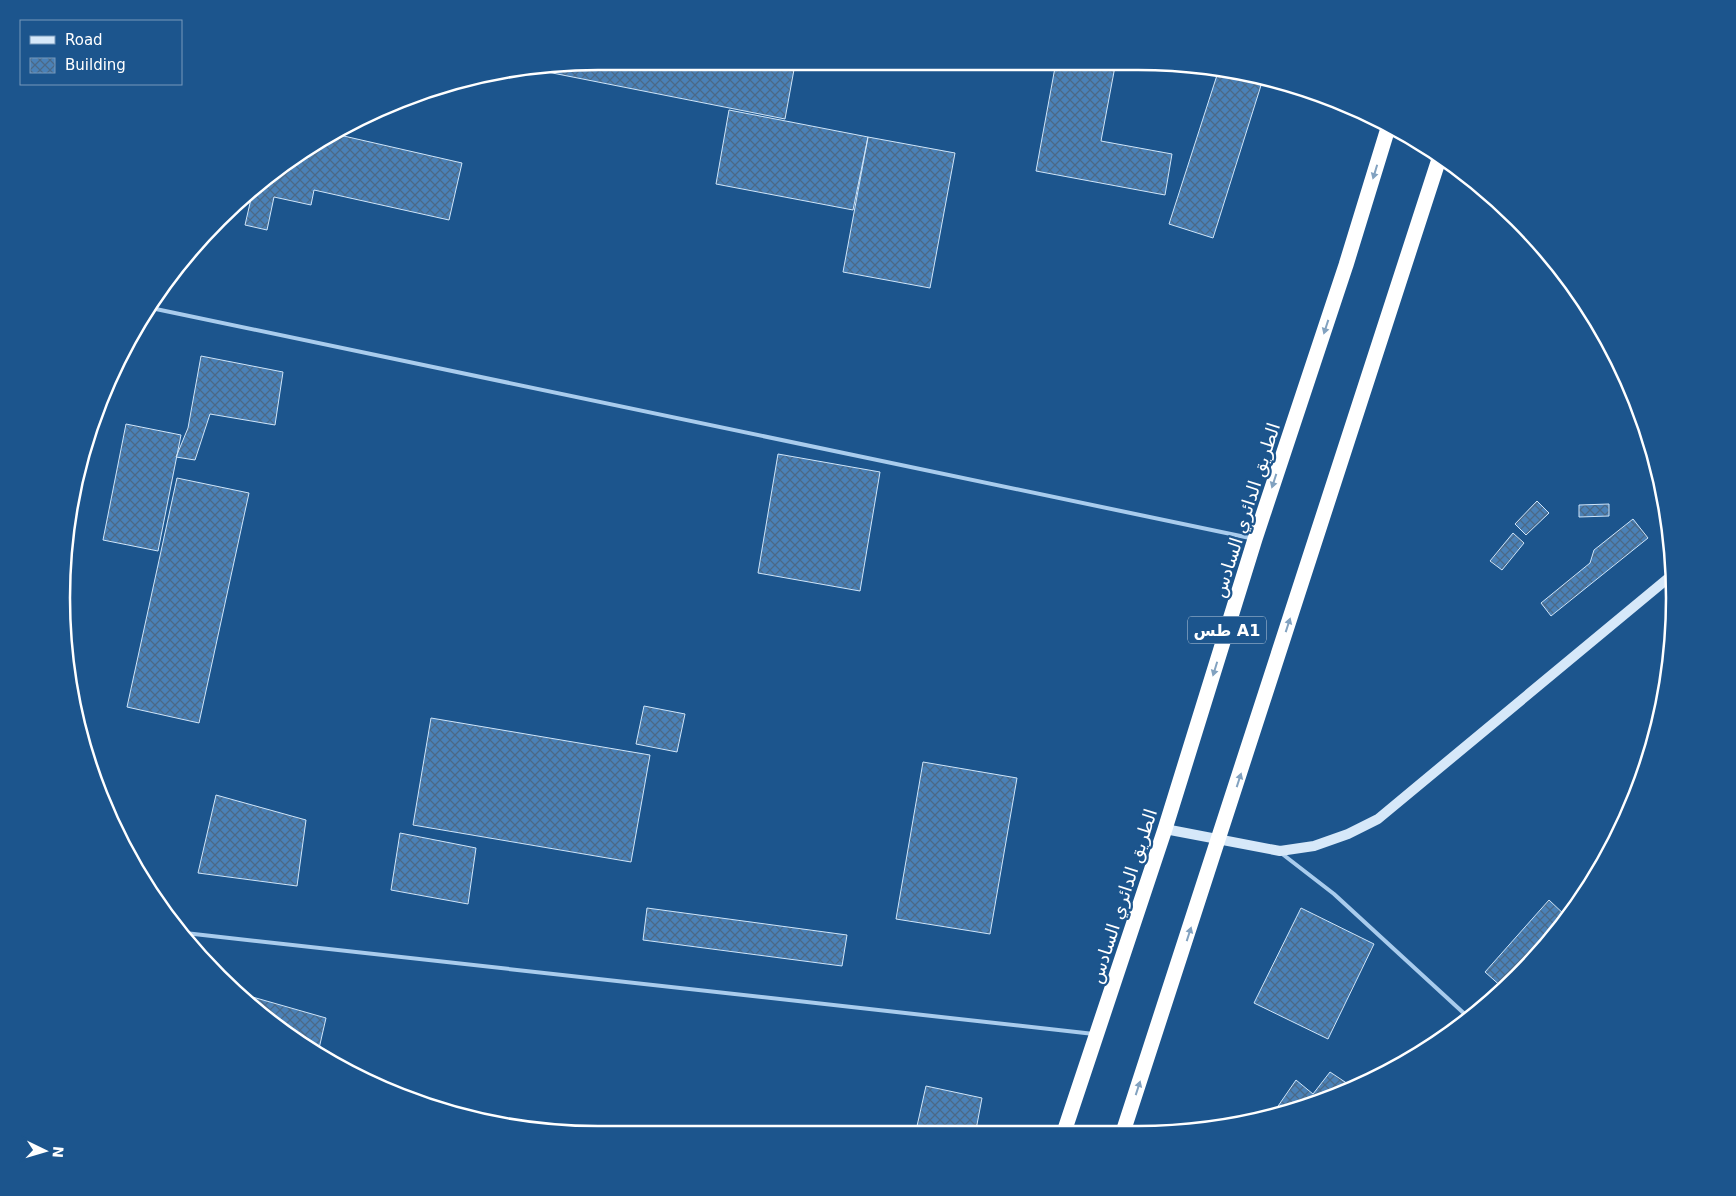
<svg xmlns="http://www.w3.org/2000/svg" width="1736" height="1196" font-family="'DejaVu Sans',Vazirmatn,sans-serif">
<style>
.building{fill:url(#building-cross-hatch);stroke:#cfe5f9}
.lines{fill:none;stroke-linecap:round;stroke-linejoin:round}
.lane{stroke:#a9cced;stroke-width:4}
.secondary{stroke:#d6e8f9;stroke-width:10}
.highway{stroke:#fff;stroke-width:15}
.oneway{fill:#82a2c0}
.labels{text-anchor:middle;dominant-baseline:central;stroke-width:4.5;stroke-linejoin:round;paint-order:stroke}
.shield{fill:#1c558d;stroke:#bcd;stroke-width:1}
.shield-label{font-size:16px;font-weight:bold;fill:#fff}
.street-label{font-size:18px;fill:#fff;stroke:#1c558d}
.rim{fill:none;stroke:#fff;stroke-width:2.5}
</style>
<defs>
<pattern id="building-cross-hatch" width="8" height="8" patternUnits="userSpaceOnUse" patternTransform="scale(1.25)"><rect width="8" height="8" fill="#4a81b7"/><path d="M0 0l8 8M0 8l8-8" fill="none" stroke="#4b6987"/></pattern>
</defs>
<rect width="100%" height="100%" fill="#1c558d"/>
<path class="building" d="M 1116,61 L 1101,141 L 1172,154 L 1165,195 L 1036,171 L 1056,62 Z
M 795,64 L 785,119 L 522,67 L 528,66 Z
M 1219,69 L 1242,72 L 1263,79 L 1213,238 L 1169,224 Z
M 729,110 L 868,137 L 853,210 L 716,184 Z
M 335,134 L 462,163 L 449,220 L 314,190 L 311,205 L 274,197 L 267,230 L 245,225 L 253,190 L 300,152 Z
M 868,137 L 955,153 L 930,288 L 843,272 Z
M 201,356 L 283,372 L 275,425 L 210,414 L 195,460 L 176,457 L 188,428 Z
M 126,424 L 181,435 L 158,551 L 103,540 Z
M 778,454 L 880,472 L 860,591 L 758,573 Z
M 177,478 L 249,493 L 199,723 L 127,707 Z
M 1537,501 L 1549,513 L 1526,535 L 1515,524 Z
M 1609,504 L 1609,516 L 1579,517 L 1579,505 Z
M 1633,519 L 1648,538 L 1551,616 L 1541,603 L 1590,563 L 1594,550 Z
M 1513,533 L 1524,543 L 1502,570 L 1490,561 Z
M 644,706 L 685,714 L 677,752 L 636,744 Z
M 431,718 L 650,755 L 631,862 L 413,825 Z
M 923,762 L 1017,778 L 990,934 L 896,919 Z
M 216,795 L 306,820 L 297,886 L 198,873 Z
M 400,833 L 476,848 L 468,904 L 391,890 Z
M 1549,900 L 1567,917 L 1518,977 L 1504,989 L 1485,972 Z
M 647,908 L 847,935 L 842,966 L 643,940 Z
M 1301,908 L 1374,944 L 1328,1039 L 1254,1003 Z
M 235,992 L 326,1018 L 318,1053 L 271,1024 Z
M 1330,1072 L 1348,1084 L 1342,1094 L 1282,1113 L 1276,1109 L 1296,1080 L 1313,1094 Z
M 926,1086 L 982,1098 L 975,1135 L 915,1135 Z"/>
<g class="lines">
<path class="lane" d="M 151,308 L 1250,538
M 1281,853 L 1334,894 L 1469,1018
M 185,933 L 1094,1034"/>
<path class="secondary" d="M 1165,829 L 1280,851 L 1314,846 L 1348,834 L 1378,819 L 1672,575"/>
<path class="highway" d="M 1063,1135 L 1165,829 L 1255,539 L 1346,265 L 1389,125
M 1122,1135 L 1440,156"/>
</g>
<defs><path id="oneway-solid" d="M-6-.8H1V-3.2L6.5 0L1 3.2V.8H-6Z" transform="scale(1.25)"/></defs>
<g class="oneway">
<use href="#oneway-solid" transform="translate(1375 172) rotate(107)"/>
<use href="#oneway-solid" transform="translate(1326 327) rotate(108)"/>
<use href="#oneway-solid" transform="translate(1274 481) rotate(108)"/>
<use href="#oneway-solid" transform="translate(1288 625) rotate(-72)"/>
<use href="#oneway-solid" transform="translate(1215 669) rotate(107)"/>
<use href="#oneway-solid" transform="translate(1239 780) rotate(-72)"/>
<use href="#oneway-solid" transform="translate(1189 934) rotate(-72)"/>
<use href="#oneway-solid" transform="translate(1138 1088) rotate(-72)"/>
</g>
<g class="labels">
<rect class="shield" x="1188" y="616.5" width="78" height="27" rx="4"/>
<g class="shield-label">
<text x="1227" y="630">طس A1</text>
</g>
<g class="street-label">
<text transform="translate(1246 510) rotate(-72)">الطريق الدائري السادس</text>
<text transform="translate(1123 896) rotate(-72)">الطريق الدائري السادس</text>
</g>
</g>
<path d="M0 0H1736V1196H0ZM598 70H1138A528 528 0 0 1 1666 598V598A528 528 0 0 1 1138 1126H598A528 528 0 0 1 70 598V598A528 528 0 0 1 598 70Z" fill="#1c558d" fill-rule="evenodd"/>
<path class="rim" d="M598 70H1138A528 528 0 0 1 1666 598V598A528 528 0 0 1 1138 1126H598A528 528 0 0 1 70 598V598A528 528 0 0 1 598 70Z"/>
<rect x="20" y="20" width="162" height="65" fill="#1c558d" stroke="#7799bb"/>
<rect x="30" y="36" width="25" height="8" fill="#d6e8f9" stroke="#7799bb"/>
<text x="65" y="45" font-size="15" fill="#ffffff">Road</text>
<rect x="30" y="58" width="25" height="15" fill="url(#building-cross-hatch)" stroke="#7799bb"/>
<text x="65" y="70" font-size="15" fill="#ffffff">Building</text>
<g transform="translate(45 1151) rotate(95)" stroke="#1c558d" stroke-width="4" paint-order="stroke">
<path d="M0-4L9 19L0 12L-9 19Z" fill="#ffffff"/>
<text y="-8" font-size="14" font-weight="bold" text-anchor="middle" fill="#ffffff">N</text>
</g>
</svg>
